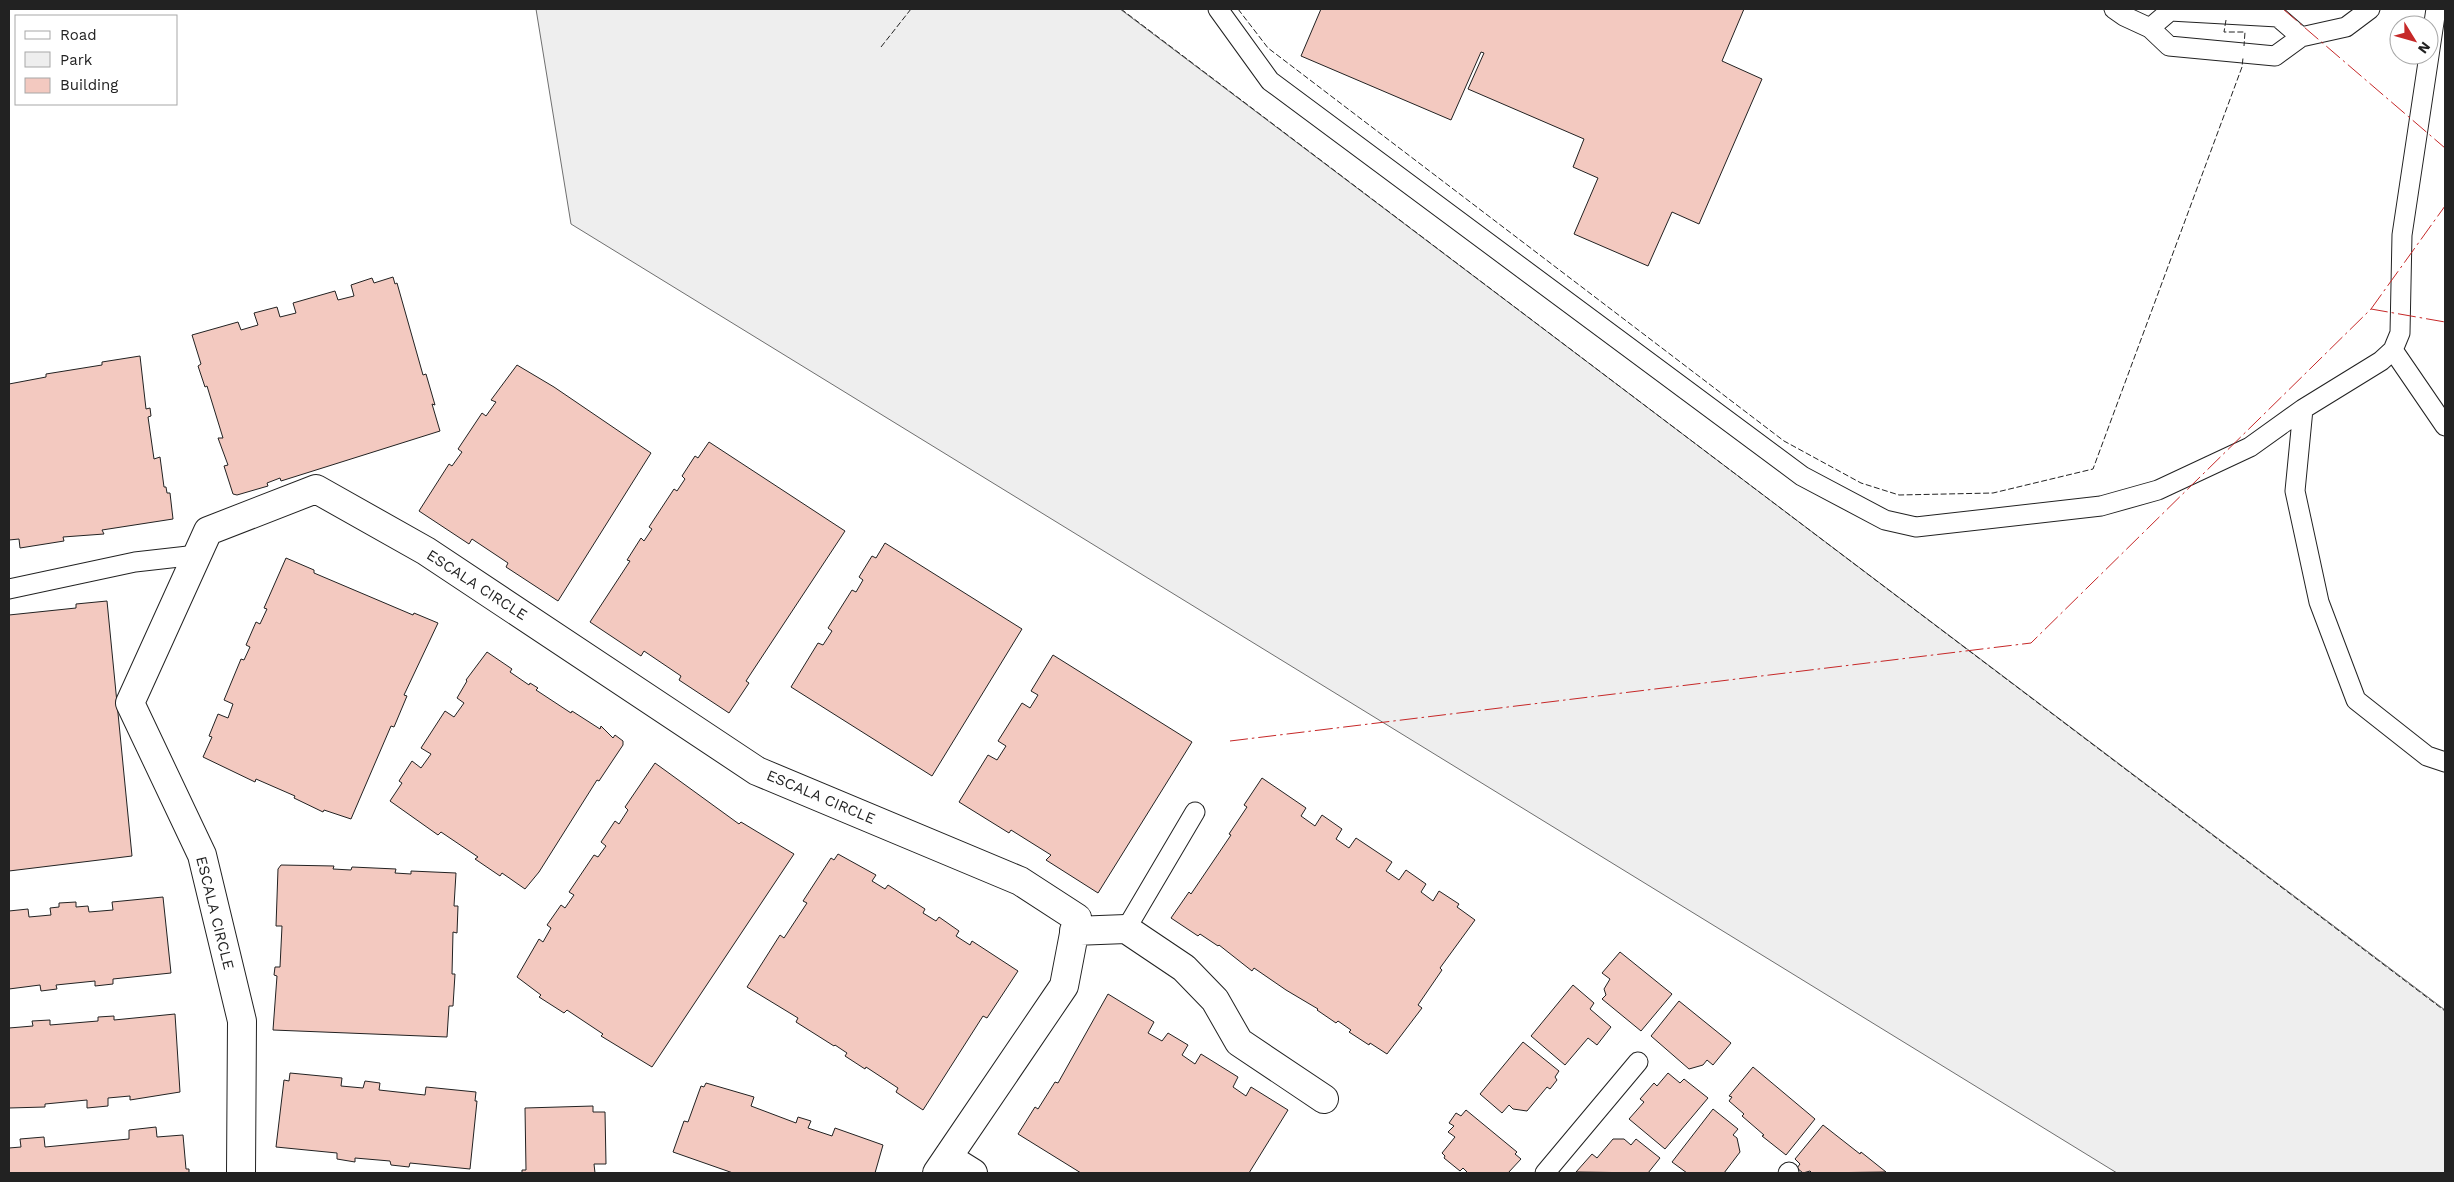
<svg xmlns="http://www.w3.org/2000/svg" width="2454" height="1182" font-family="'Work Sans',sans-serif">
<style>
.green{fill:#eee;stroke:#6f6f6f}
.building{fill:#f3c9c0;stroke:#222}
.lines{fill:none;stroke-linecap:round;stroke-linejoin:round}
.lane-casing{stroke:#222;stroke-width:21}
.street-casing{stroke:#222;stroke-width:30}
.lane{stroke:#fff;stroke-width:19}
.street{stroke:#fff;stroke-width:28}
.fence{stroke:#222;stroke-width:1;stroke-dasharray:6 2.5;stroke-linecap:butt}
.power{stroke:#c62828;stroke-width:1;stroke-dasharray:18 4 2.5 4;stroke-linecap:butt}
.labels{text-anchor:middle;dominant-baseline:central;stroke-width:4;stroke-linejoin:round;paint-order:stroke}
.street-label{font-size:15px;fill:#222;stroke:#fff}
</style>
<rect width="100%" height="100%" fill="#fff"/>
<path class="green" d="M 536,9 L 1120,9 L 2445,1010 L 2445,1173 L 2117,1173 L 571,224 Z"/>
<path class="building" d="M 1321,9 L 1744,9 L 1722,61 L 1762,79 L 1699,224 L 1672,212 L 1648,266 L 1574,234 L 1598,178 L 1573,167 L 1584,139 L 1468,89 L 1484,53 L 1481,52 L 1451,120 L 1301,56 Z
M 393,277 L 395,284 L 397,283 L 423,375 L 426,374 L 435,405 L 432,404 L 440,431 L 281,481 L 280,478 L 267,483 L 268,486 L 237,495 L 233,494 L 224,466 L 228,465 L 218,438 L 223,438 L 207,386 L 205,387 L 198,366 L 201,364 L 192,335 L 238,322 L 241,330 L 258,325 L 254,313 L 277,307 L 280,317 L 296,313 L 293,303 L 335,291 L 338,300 L 354,296 L 351,285 L 372,278 L 374,283 Z
M 140,356 L 146,409 L 150,408 L 151,416 L 148,417 L 154,459 L 160,457 L 164,487 L 166,487 L 167,493 L 170,493 L 173,519 L 102,530 L 104,534 L 63,537 L 64,541 L 20,548 L 19,539 L 9,540 L 9,384 L 46,377 L 46,374 L 102,365 L 102,362 Z
M 517,365 L 554,387 L 651,453 L 558,601 L 506,567 L 508,563 L 472,539 L 469,544 L 419,511 L 449,464 L 452,466 L 462,452 L 458,449 L 482,413 L 486,416 L 496,402 L 491,400 Z
M 709,442 L 845,531 L 746,681 L 749,683 L 729,713 L 679,680 L 681,676 L 644,651 L 641,656 L 590,622 L 630,561 L 627,560 L 641,538 L 644,541 L 652,529 L 649,527 L 674,489 L 677,491 L 685,479 L 682,476 L 695,456 L 698,458 Z
M 885,543 L 1022,629 L 932,776 L 791,687 L 818,643 L 823,645 L 832,631 L 828,628 L 852,590 L 856,592 L 863,580 L 859,577 L 872,556 L 876,558 Z
M 286,558 L 314,570 L 314,573 L 413,615 L 414,613 L 438,623 L 404,695 L 407,696 L 394,727 L 391,726 L 351,819 L 324,810 L 323,812 L 294,798 L 295,796 L 256,779 L 255,782 L 203,757 L 212,737 L 209,736 L 218,714 L 228,718 L 233,704 L 224,700 L 241,659 L 244,660 L 250,647 L 246,645 L 256,622 L 260,624 L 267,609 L 264,608 Z
M 107,601 L 132,856 L 9,871 L 9,615 L 76,608 L 76,604 Z
M 487,652 L 512,669 L 510,672 L 529,685 L 530,683 L 538,688 L 536,690 L 571,713 L 572,711 L 600,729 L 601,726 L 613,738 L 615,735 L 623,741 L 623,745 L 599,781 L 597,780 L 539,872 L 525,889 L 502,873 L 500,876 L 475,859 L 478,857 L 441,832 L 438,835 L 390,801 L 402,783 L 399,781 L 412,761 L 421,768 L 431,754 L 421,748 L 445,711 L 454,717 L 464,703 L 457,698 L 467,681 L 466,680 Z
M 1053,655 L 1192,742 L 1098,893 L 1046,860 L 1051,855 L 1011,830 L 1009,833 L 959,802 L 988,755 L 997,760 L 1006,746 L 998,741 L 1022,703 L 1030,708 L 1038,695 L 1031,691 Z
M 655,763 L 739,824 L 741,822 L 794,854 L 652,1067 L 601,1036 L 603,1034 L 567,1010 L 564,1013 L 539,997 L 541,995 L 517,977 L 539,939 L 543,942 L 551,928 L 547,925 L 561,905 L 565,908 L 574,895 L 569,892 L 594,855 L 598,857 L 606,846 L 601,842 L 615,821 L 619,824 L 628,810 L 625,807 Z
M 1262,778 L 1306,808 L 1301,816 L 1315,826 L 1322,815 L 1342,829 L 1336,839 L 1349,848 L 1356,838 L 1392,862 L 1386,871 L 1399,880 L 1406,870 L 1426,884 L 1421,892 L 1433,901 L 1439,891 L 1459,904 L 1457,907 L 1475,920 L 1440,968 L 1442,970 L 1418,1005 L 1422,1008 L 1387,1054 L 1370,1043 L 1369,1045 L 1349,1032 L 1351,1030 L 1338,1021 L 1336,1023 L 1317,1010 L 1318,1009 L 1286,990 L 1254,968 L 1252,971 L 1219,945 L 1218,946 L 1200,934 L 1198,936 L 1171,918 L 1189,892 L 1191,894 L 1231,835 L 1229,834 L 1247,807 L 1244,805 Z
M 838,854 L 876,875 L 872,881 L 885,889 L 888,885 L 925,909 L 923,913 L 936,921 L 939,917 L 959,931 L 956,936 L 970,945 L 972,941 L 1018,971 L 987,1018 L 983,1016 L 923,1110 L 896,1092 L 898,1088 L 866,1067 L 865,1069 L 845,1056 L 847,1053 L 835,1045 L 834,1046 L 796,1022 L 798,1018 L 747,987 L 780,935 L 784,938 L 807,903 L 803,901 L 831,858 L 834,860 Z
M 281,865 L 334,866 L 333,869 L 351,870 L 352,867 L 396,869 L 395,873 L 411,874 L 411,871 L 456,873 L 454,906 L 458,906 L 457,933 L 453,932 L 452,974 L 455,974 L 453,1006 L 449,1006 L 447,1037 L 273,1030 L 277,976 L 274,975 L 275,967 L 280,967 L 282,926 L 276,926 L 278,869 Z
M 163,897 L 171,973 L 113,979 L 113,984 L 95,986 L 95,981 L 56,985 L 57,989 L 41,991 L 40,985 L 9,989 L 9,911 L 28,909 L 29,917 L 51,915 L 50,908 L 59,907 L 59,903 L 76,902 L 76,907 L 88,906 L 89,912 L 113,910 L 112,902 Z
M 1620,952 L 1672,994 L 1641,1031 L 1602,999 L 1606,995 L 1604,989 L 1610,979 L 1602,973 Z
M 1573,985 L 1594,1003 L 1590,1009 L 1611,1027 L 1597,1045 L 1588,1038 L 1565,1065 L 1531,1036 Z
M 1108,994 L 1154,1022 L 1148,1033 L 1162,1041 L 1168,1033 L 1188,1045 L 1182,1055 L 1195,1064 L 1201,1054 L 1238,1077 L 1233,1087 L 1246,1096 L 1251,1087 L 1288,1110 L 1249,1173 L 1081,1173 L 1018,1134 L 1035,1107 L 1038,1109 L 1055,1082 L 1058,1083 Z
M 1679,1001 L 1731,1043 L 1713,1065 L 1707,1060 L 1703,1065 L 1689,1069 L 1651,1036 Z
M 175,1014 L 180,1092 L 130,1100 L 130,1096 L 108,1098 L 108,1106 L 87,1108 L 87,1100 L 45,1104 L 45,1107 L 9,1108 L 9,1028 L 33,1026 L 32,1021 L 50,1020 L 50,1025 L 98,1021 L 98,1017 L 114,1016 L 114,1020 Z
M 1523,1042 L 1559,1071 L 1555,1077 L 1557,1080 L 1550,1089 L 1547,1087 L 1527,1111 L 1513,1109 L 1509,1105 L 1502,1113 L 1480,1094 Z
M 1753,1067 L 1815,1119 L 1786,1155 L 1762,1136 L 1764,1135 L 1742,1116 L 1744,1114 L 1729,1101 L 1732,1097 L 1729,1096 Z
M 290,1073 L 342,1078 L 341,1086 L 363,1088 L 365,1081 L 380,1083 L 379,1090 L 425,1095 L 426,1087 L 476,1092 L 475,1101 L 477,1101 L 470,1169 L 410,1163 L 409,1167 L 391,1165 L 390,1161 L 355,1158 L 355,1162 L 337,1159 L 337,1153 L 276,1147 L 284,1080 L 289,1081 Z
M 1668,1073 L 1680,1083 L 1684,1079 L 1708,1098 L 1665,1149 L 1629,1119 L 1644,1102 L 1640,1099 L 1654,1083 L 1657,1086 Z
M 706,1083 L 754,1097 L 751,1106 L 796,1123 L 798,1117 L 811,1121 L 808,1128 L 832,1136 L 835,1128 L 883,1145 L 875,1173 L 733,1173 L 673,1152 L 684,1121 L 688,1122 L 701,1086 L 704,1087 Z
M 593,1106 L 593,1112 L 605,1112 L 606,1164 L 594,1164 L 595,1173 L 522,1173 L 522,1170 L 526,1170 L 525,1108 Z
M 1713,1109 L 1738,1129 L 1733,1135 L 1737,1138 L 1740,1152 L 1724,1173 L 1687,1173 L 1672,1162 Z
M 1466,1110 L 1517,1152 L 1515,1154 L 1521,1159 L 1508,1173 L 1468,1173 L 1463,1168 L 1460,1171 L 1444,1158 L 1445,1156 L 1442,1153 L 1455,1137 L 1448,1132 L 1454,1126 L 1449,1123 L 1456,1113 L 1461,1116 Z
M 1823,1125 L 1860,1154 L 1861,1152 L 1886,1172 L 1812,1173 L 1810,1171 L 1803,1173 L 1797,1168 L 1800,1164 L 1795,1159 Z
M 156,1127 L 157,1137 L 183,1135 L 186,1169 L 189,1169 L 189,1173 L 9,1173 L 9,1148 L 21,1147 L 20,1139 L 44,1137 L 45,1147 L 129,1139 L 129,1130 Z
M 1613,1139 L 1624,1139 L 1631,1145 L 1636,1139 L 1660,1158 L 1648,1173 L 1576,1172 L 1592,1154 L 1597,1158 Z"/>
<g class="lines">
<g class="lane-casing">
<path id="lane" d="M 1218,9 L 1270,81 L 1802,476 L 1885,520 L 1916,527 L 2101,506 L 2158,490 L 2250,447 L 2303,409 L 2381,361 L 2393,350 L 2400,333 L 2402,235 L 2436,9
M 2114,9 L 2124,16 L 2150,28
M 2301,37 L 2278,17 L 2170,11 L 2150,28 L 2169,46 L 2275,56 L 2301,37 L 2346,27 L 2370,9
M 2393,350 L 2445,426
M 2303,409 L 2295,491 L 2319,602 L 2356,700 L 2427,756 L 2445,762
M 9,589 L 135,562 L 197,555
M 1126,929 L 1195,812
M 1545,1173 L 1638,1062
M 1788,1173 L 1789,1172"/>
</g>
<g class="street-casing">
<path id="street" d="M 1074,931 L 1126,929 L 1184,968 L 1215,1000 L 1239,1042 L 1324,1099
M 949,1158 L 973,1173
M 241,1173 L 242,1021 L 202,855 L 130,703 L 208,531 L 316,489 L 426,551 L 757,771 L 1020,881 L 1077,918 L 1064,986 L 937,1173"/>
</g>
<use href="#lane" class="lane"/>
<use href="#street" class="street"/>
<path class="fence" d="M 1121,9 L 2445,1011
M 1238,9 L 1268,48 L 1784,441 L 1861,483 L 1899,495 L 1993,493 L 2093,469 L 2242,67 L 2243,58
M 2226,20 L 2224,32 L 2245,32 L 2244,46
M 881,47 L 911,9"/>
<path class="power" d="M 2283,9 L 2445,148
M 2371,309 L 2445,206
M 1230,741 L 2031,643 L 2371,309 L 2445,322"/>
</g>
<g class="labels">
<g class="street-label">
<text transform="translate(477 585) rotate(33)">ESCALA CIRCLE</text>
<text transform="translate(821 797) rotate(23)">ESCALA CIRCLE</text>
<text transform="translate(215 913) rotate(76)">ESCALA CIRCLE</text>
</g>
</g>
<rect width="2454" height="1182" fill="none" stroke="#222222" stroke-width="20"/>
<rect x="15" y="15" width="162" height="90" fill="#ffffff" stroke="#a7a7a7"/>
<rect x="25" y="31" width="25" height="8" fill="#ffffff" stroke="#a7a7a7"/>
<text x="60" y="40" font-size="15" fill="#222222">Road</text>
<rect x="25" y="52" width="25" height="15" fill="#eeeeee" stroke="#a7a7a7"/>
<text x="60" y="65" font-size="15" fill="#222222">Park</text>
<rect x="25" y="78" width="25" height="15" fill="#f3c9c0" stroke="#a7a7a7"/>
<text x="60" y="90" font-size="15" fill="#222222">Building</text>
<g transform="translate(2414 40) rotate(127)"><circle r="24" fill="#ffffff" stroke="#a7a7a7"/>
<path d="M0-4L9 19L0 12L-9 19Z" fill="#c62828"/>
<text y="-8" font-size="14" font-weight="bold" text-anchor="middle" fill="#222222">N</text>
</g>
</svg>
